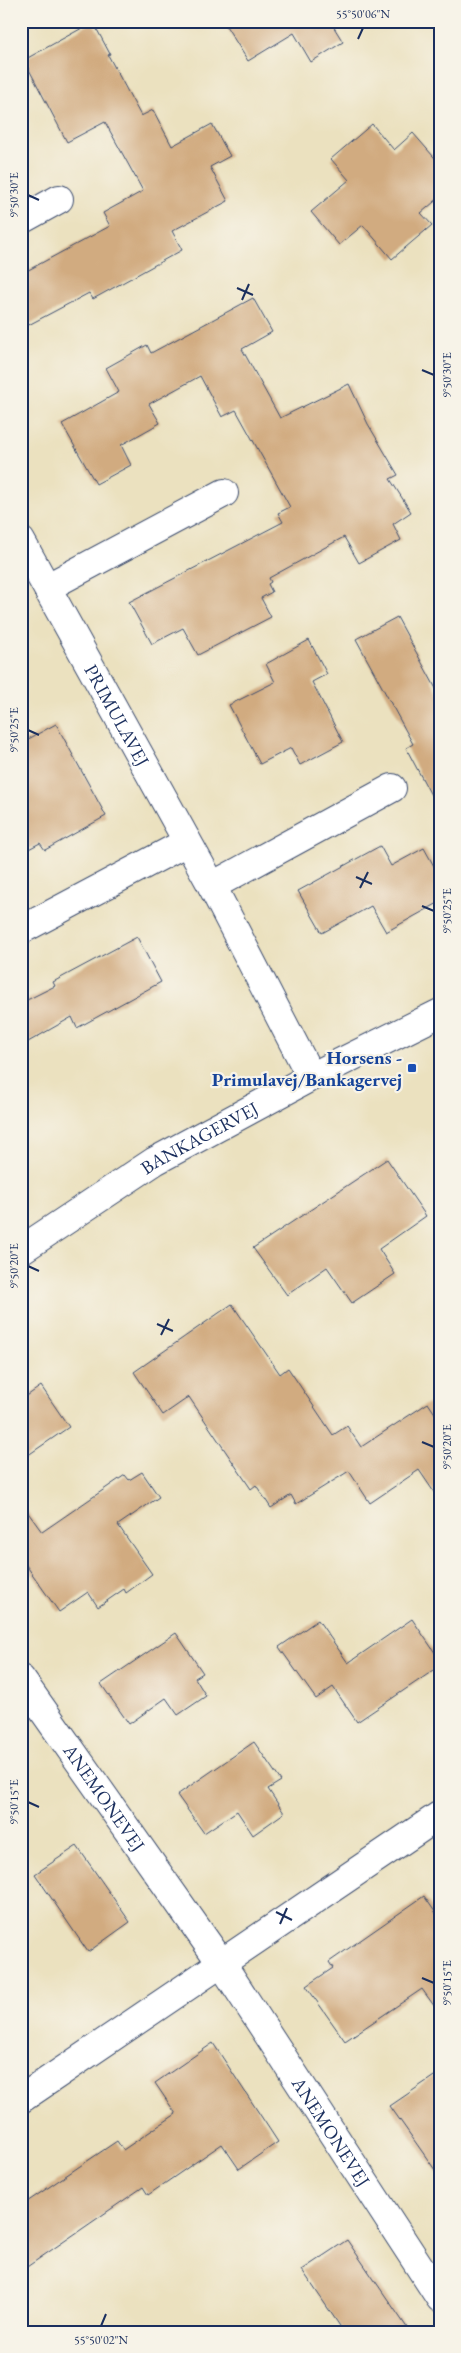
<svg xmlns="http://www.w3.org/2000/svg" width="461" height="2353" font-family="'EB Garamond',serif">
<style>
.building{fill:#d1ab80}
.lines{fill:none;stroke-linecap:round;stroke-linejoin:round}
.minor-casing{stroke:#3a4a6d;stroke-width:30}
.tertiary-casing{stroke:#3a4a6d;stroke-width:30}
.minor{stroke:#fff;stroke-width:28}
.tertiary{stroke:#fff;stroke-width:28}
.ticks{fill:none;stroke:#1b2f5e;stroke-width:2}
.transit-dot{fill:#1a4fb4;stroke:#f7f3e8;stroke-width:2}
.labels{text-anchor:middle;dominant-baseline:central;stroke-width:4.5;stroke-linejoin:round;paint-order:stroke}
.street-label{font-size:19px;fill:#1b2f5e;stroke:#f7f3e8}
.transit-label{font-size:19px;font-weight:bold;fill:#164399;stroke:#f7f3e8;text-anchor:end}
.neatline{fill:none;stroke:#1b2f5e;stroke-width:2}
.ticks-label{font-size:12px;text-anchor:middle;fill:#1b2f5e}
</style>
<rect width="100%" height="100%" fill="#f7f3e8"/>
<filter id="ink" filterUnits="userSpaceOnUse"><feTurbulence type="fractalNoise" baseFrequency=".02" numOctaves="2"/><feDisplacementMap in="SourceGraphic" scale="10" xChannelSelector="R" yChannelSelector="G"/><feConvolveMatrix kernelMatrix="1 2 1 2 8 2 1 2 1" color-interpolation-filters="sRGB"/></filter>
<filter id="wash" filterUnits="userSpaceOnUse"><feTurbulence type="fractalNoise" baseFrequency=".0096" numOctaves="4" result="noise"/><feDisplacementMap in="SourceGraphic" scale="20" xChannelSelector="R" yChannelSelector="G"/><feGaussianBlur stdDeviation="1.12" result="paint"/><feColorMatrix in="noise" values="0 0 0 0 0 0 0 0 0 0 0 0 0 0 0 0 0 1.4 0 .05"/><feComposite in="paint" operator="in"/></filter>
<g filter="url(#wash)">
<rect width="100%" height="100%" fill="#ebe1bf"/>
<g id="blocks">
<path class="building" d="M 223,21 L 330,21 L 343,42 L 311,62 L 294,33 L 248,61 Z
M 93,22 L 110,54 L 108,55 L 141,116 L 153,110 L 172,146 L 212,124 L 230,156 L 210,167 L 228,201 L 172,231 L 182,250 L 93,299 L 89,293 L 21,329 L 21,274 L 110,226 L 103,213 L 143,191 L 105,122 L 67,142 L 24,60 Z
M 372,124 L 394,150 L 413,133 L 440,164 L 440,197 L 421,213 L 432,225 L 392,259 L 363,225 L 339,245 L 311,212 L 349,180 L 331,159 Z
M 253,298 L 272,332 L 242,349 L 280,418 L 349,384 L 368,424 L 398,475 L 390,479 L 411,512 L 393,524 L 401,540 L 359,563 L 344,537 L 269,578 L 271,582 L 268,584 L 272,592 L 261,598 L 271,617 L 198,655 L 183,628 L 152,644 L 129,602 L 283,522 L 278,513 L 290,507 L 236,410 L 222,417 L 200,376 L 149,404 L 160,423 L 121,445 L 131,465 L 96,484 L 62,424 L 119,392 L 106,368 L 147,345 L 151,353 Z
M 397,617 L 440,696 L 440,812 L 406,748 L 413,744 L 356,639 Z
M 309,640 L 327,674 L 312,682 L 343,742 L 300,765 L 291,748 L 260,764 L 229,705 L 275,682 L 266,664 Z
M 56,724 L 106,816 L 45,850 L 40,843 L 21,853 L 21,743 Z
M 380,846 L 391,866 L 424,848 L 440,877 L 440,902 L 386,932 L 371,906 L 322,933 L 298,891 Z
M 137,937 L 161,982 L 77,1028 L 72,1017 L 21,1046 L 21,1003 L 55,986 L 53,982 Z
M 387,1159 L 426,1216 L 379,1249 L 395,1274 L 352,1303 L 327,1267 L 287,1295 L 253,1248 Z
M 232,1304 L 280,1374 L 288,1368 L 333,1435 L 347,1426 L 361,1447 L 428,1403 L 440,1421 L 440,1501 L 419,1470 L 370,1503 L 349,1471 L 296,1504 L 291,1495 L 271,1508 L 256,1485 L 251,1489 L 189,1397 L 163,1415 L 134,1372 Z
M 41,1386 L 69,1427 L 21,1460 L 21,1400 Z
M 142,1472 L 159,1497 L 118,1525 L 152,1574 L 126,1593 L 124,1589 L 98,1607 L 88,1592 L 59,1612 L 21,1558 L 21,1503 L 42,1532 L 125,1475 L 129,1480 Z
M 412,1619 L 440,1660 L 440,1666 L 357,1722 L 333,1687 L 316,1699 L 279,1647 L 318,1620 L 348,1663 Z
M 176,1633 L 203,1673 L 195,1678 L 206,1696 L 178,1715 L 166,1698 L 129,1724 L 101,1684 Z
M 254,1742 L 281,1781 L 268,1789 L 284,1813 L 253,1835 L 237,1811 L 204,1833 L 177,1795 Z
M 77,1846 L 130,1922 L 88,1952 L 35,1874 Z
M 424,1896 L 440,1919 L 440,2014 L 422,1989 L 345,2041 L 306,1986 L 333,1968 L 329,1962 Z
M 213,2043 L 278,2142 L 239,2169 L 222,2144 L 148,2195 L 143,2187 L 21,2271 L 21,2206 L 117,2141 L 123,2150 L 176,2114 L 155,2083 Z
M 440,2072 L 440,2177 L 390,2106 Z
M 347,2240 L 410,2332 L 344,2332 L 302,2270 Z"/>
</g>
</g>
<g filter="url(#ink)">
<use href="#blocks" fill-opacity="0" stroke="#3a4a6d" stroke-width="1"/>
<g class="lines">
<g class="minor-casing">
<g id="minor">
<path d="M 21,220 L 59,199"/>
<path id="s1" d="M 21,541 L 212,886 L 311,1077"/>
<path d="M 48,587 L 224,493"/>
<path d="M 212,886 L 392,788"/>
<path d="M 21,930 L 187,842"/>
<path id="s2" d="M 21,1679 L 222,1964 L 440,2298"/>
<path d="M 21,2099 L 440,1815"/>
</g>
</g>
<g class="tertiary-casing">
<g id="tertiary">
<path id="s3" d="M 21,1250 L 155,1161 L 311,1077 L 440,1013"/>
</g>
</g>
<use href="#minor" class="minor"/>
<use href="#tertiary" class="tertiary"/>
</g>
</g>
<path class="ticks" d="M 358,39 L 363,28M 28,195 L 39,200M 237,288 L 253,295M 242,300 L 249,284M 422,370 L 434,375M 28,730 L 39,735M 356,877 L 372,884M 360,888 L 368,872M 422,906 L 434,911M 28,1266 L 39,1271M 157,1324 L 173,1331M 161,1335 L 169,1319M 422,1442 L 434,1447M 28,1802 L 39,1807M 276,1912 L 292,1920M 280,1924 L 287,1908M 422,1978 L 434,1983M 101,2326 L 106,2314"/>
<rect class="transit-dot" x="407" y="1063" width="10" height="10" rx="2.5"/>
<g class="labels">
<g class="street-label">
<text stroke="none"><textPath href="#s1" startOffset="199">PRIMULAVEJ</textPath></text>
<text stroke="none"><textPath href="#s3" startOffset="211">BANKAGERVEJ</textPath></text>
<text stroke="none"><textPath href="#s2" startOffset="145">ANEMONEVEJ</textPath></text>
<text stroke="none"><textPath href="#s2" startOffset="549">ANEMONEVEJ</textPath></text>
</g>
<g class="transit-label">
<text x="402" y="1057">Horsens -<tspan x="402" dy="22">Primulavej/Bankagervej</tspan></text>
</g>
</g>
<rect width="461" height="2353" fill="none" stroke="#f7f3e8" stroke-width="55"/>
<rect x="28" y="28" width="406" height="2298" class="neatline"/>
<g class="ticks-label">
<text x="363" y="18">55°50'06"N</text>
<text transform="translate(14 195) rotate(-90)" y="4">9°50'30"E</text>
<text transform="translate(447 375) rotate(-90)" y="4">9°50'30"E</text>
<text transform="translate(14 730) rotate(-90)" y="4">9°50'25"E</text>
<text transform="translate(447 911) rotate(-90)" y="4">9°50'25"E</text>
<text transform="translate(14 1266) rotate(-90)" y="4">9°50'20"E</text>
<text transform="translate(447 1447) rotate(-90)" y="4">9°50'20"E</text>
<text transform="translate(14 1802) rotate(-90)" y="4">9°50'15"E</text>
<text transform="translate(447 1983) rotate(-90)" y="4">9°50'15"E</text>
<text x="101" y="2344">55°50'02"N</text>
</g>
</svg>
